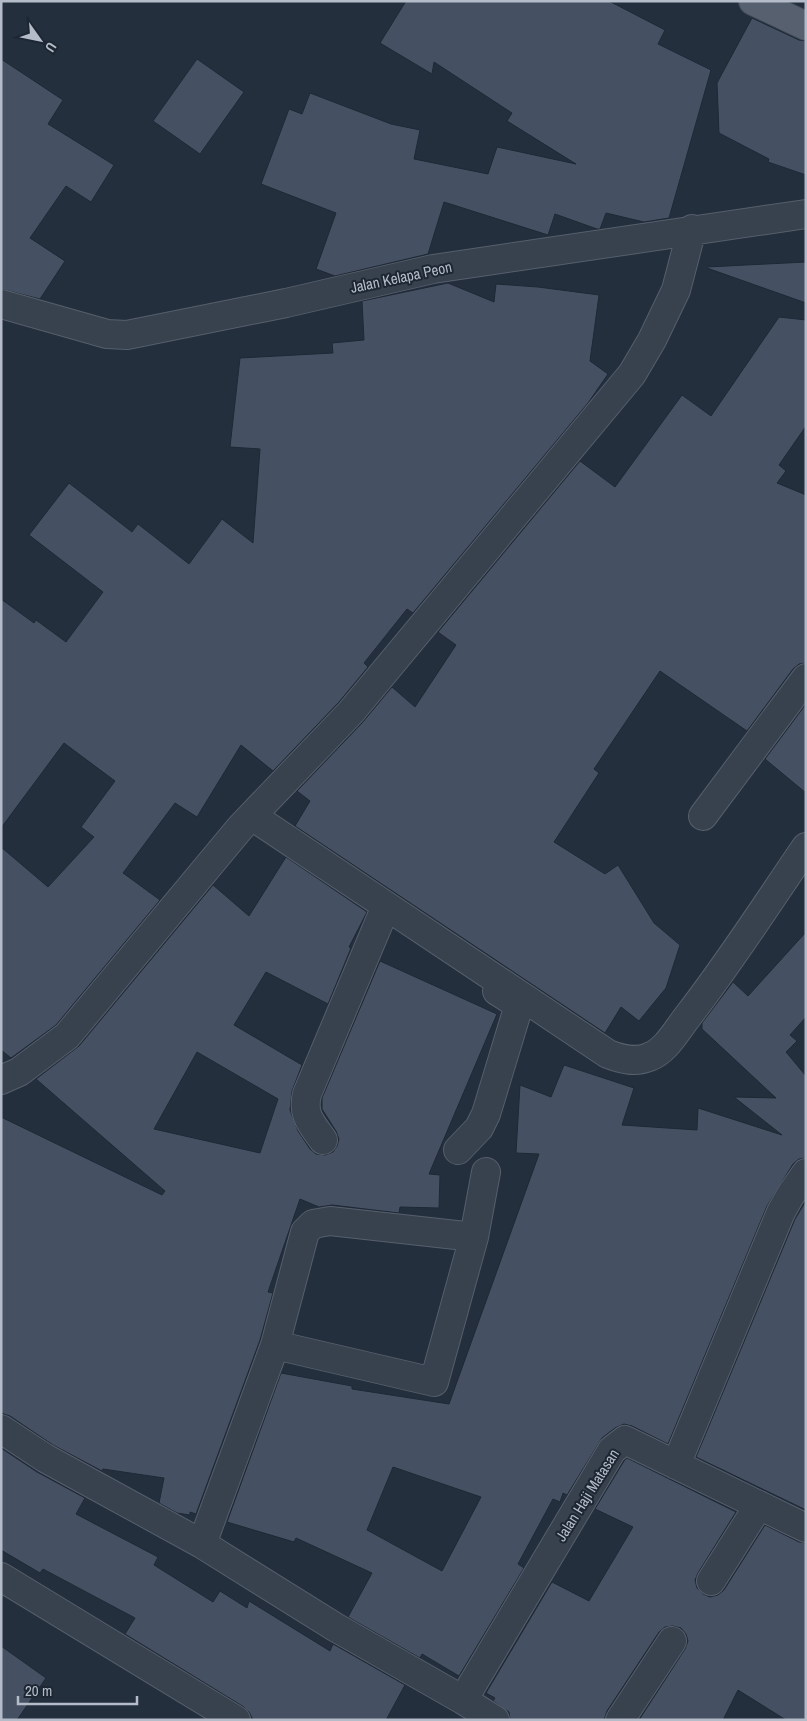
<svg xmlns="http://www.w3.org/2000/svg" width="807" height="1721" font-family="'Archivo Narrow',sans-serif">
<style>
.building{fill:#455162;stroke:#1f2835;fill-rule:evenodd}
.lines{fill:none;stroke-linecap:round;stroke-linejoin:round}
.minor-casing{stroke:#565f6c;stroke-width:30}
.major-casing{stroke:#414a57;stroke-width:30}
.minor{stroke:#38414e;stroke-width:28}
.major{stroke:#56606e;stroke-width:28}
.labels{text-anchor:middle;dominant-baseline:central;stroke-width:4;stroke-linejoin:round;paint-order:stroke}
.street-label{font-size:15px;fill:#b4bcc9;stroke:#1d2633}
</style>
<rect width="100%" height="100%" fill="#242f3e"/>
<path class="building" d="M 406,1 L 609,1 L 665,30 L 658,44 L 711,70 L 669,218 L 644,222 L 606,213 L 600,229 L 597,229 L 555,214 L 548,235 L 444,202 L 428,254 L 335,276 L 316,269 L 336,213 L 261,184 L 289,109 L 302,114 L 310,93 L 391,124 L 420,130 L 414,159 L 488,174 L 497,147 L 576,164 L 507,121 L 512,113 L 434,62 L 432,74 L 380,43 Z
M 752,18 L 799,40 L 806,41 L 806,175 L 768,162 L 769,159 L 719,133 L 717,83 Z
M 1,59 L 63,100 L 48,124 L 114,165 L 91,202 L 66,186 L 30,238 L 65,261 L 40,299 L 1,289 Z
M 197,59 L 244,92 L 200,154 L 153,121 Z
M 806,262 L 806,303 L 707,268 L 707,267 Z
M 448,283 L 494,302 L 496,284 L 538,287 L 599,295 L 590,361 L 608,374 L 588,403 L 413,613 L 407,609 L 364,663 L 368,667 L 339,702 L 273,771 L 241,745 L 197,817 L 175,803 L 123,873 L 160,900 L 56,1025 L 11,1058 L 1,1050 L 1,847 L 48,887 L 94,837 L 81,827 L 115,781 L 64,743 L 1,828 L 1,599 L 34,623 L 36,620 L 66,642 L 103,592 L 29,535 L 69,483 L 132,532 L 138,524 L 189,564 L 222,519 L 253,543 L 260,449 L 230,447 L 240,358 L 333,353 L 332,343 L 364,340 L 362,301 Z
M 779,317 L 806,320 L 806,426 L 779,465 L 786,471 L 777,483 L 806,495 L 806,663 L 799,664 L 793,669 L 747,731 L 660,671 L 594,769 L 599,773 L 554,842 L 605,874 L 618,865 L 654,923 L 680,945 L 666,988 L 639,1021 L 621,1007 L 605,1033 L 295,826 L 310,801 L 297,791 L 362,723 L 392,687 L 415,707 L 456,645 L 438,632 L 580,461 L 615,487 L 682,395 L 711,416 Z
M 806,704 L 806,793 L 765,759 Z
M 286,857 L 367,912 L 349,947 L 351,948 L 328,1004 L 266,972 L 234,1025 L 302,1065 L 292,1091 L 290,1110 L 298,1131 L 310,1149 L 316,1154 L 325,1155 L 333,1152 L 337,1146 L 339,1139 L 336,1131 L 322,1109 L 322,1098 L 380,961 L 497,1014 L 429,1174 L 440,1175 L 439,1208 L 400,1207 L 399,1213 L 332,1205 L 319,1207 L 300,1199 L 268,1292 L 273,1293 L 260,1340 L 196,1514 L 190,1512 L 190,1515 L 177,1513 L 159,1503 L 164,1478 L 103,1469 L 102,1471 L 53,1445 L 10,1416 L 1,1413 L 1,1117 L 162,1195 L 165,1191 L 36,1079 L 79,1046 L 213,885 L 249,916 ZM 197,1052 L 278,1099 L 260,1153 L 154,1129 Z
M 806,932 L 806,1017 L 790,1035 L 797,1041 L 786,1052 L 806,1076 L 806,1158 L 799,1159 L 793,1164 L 767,1206 L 668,1444 L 632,1426 L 624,1424 L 615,1428 L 602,1438 L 567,1495 L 563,1493 L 560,1502 L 553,1499 L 518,1564 L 524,1568 L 459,1676 L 422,1654 L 420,1658 L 348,1617 L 372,1573 L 296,1538 L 294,1542 L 227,1522 L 281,1373 L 352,1386 L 352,1389 L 449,1404 L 539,1154 L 516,1153 L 520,1085 L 551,1097 L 564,1065 L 634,1088 L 622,1125 L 697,1130 L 698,1108 L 782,1135 L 734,1097 L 776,1098 L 702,1029 L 702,1023 L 733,982 L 748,996 ZM 393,1467 L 481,1497 L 442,1571 L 367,1530 Z
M 806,1201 L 806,1510 L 696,1457 L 795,1219 Z
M 1,1448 L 37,1472 L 85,1498 L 76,1514 L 158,1557 L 154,1565 L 213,1602 L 220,1591 L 247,1608 L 249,1601 L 330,1651 L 333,1644 L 405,1685 L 386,1720 L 253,1720 L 249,1712 L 244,1707 L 125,1634 L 135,1618 L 43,1569 L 40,1573 L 1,1550 Z
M 627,1458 L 736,1512 L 698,1573 L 695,1580 L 697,1588 L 703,1594 L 710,1597 L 718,1595 L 724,1590 L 765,1525 L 799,1542 L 806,1543 L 806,1720 L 786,1720 L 738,1690 L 723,1720 L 639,1720 L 685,1649 L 688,1641 L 686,1634 L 681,1628 L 673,1626 L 665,1627 L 659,1632 L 607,1711 L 604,1720 L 510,1720 L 509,1712 L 493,1701 L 495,1698 L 486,1693 L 552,1582 L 589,1601 L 633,1527 L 595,1509 L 624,1461 Z
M 1,1646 L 46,1678 L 17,1720 L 1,1720 Z"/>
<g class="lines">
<g class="minor-casing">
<path id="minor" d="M 1,304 L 107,334 L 127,335 L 286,303 L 433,269 L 806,214
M 252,816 L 608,1054 C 621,1059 635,1063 649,1057 C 666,1051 677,1030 688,1016 C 730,962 767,904 806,847
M 703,816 L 806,678
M 1,1080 L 19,1072 L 67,1036 L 240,828 L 351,712 L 632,374 L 652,340 L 676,290 L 692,229
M 323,1140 C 311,1123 302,1115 307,1094 L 381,918
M 458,1150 L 479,1128 L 486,1114 L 519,1005 L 497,991
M 275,1345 L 434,1382 L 474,1237 L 486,1172
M 1,1429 L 45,1458 L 202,1544 L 335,1627 L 463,1700 L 495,1720
M 676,1465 L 781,1212 L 790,1196 L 806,1173
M 202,1544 L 275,1345 L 305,1232 L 313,1224 L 330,1221 L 474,1237
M 1,1577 L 236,1720
M 711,1581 L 759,1505
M 463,1700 L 612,1450 L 625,1440 L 806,1528
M 620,1720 L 672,1641"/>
</g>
<g class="major-casing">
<path id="major" d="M 753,1 L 806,26"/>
</g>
<use href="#minor" class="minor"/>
<use href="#major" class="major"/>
</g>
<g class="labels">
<g class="street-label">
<text transform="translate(401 277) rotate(-12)">Jalan Kelapa Peon</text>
<text transform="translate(587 1495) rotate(-58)">Jalan Haji Matasan</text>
</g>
</g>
<rect width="807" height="1721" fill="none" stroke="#b4bcc9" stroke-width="5"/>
<g transform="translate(40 40) rotate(123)" stroke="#1d2633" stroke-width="4" paint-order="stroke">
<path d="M0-4L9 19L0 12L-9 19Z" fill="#b4bcc9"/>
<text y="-8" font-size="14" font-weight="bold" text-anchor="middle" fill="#b4bcc9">U</text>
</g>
<path d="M18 1696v8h119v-8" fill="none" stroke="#b4bcc9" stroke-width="2.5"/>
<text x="25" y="1696" font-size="15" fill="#b4bcc9" stroke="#1d2633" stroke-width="4" paint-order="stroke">20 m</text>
</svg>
